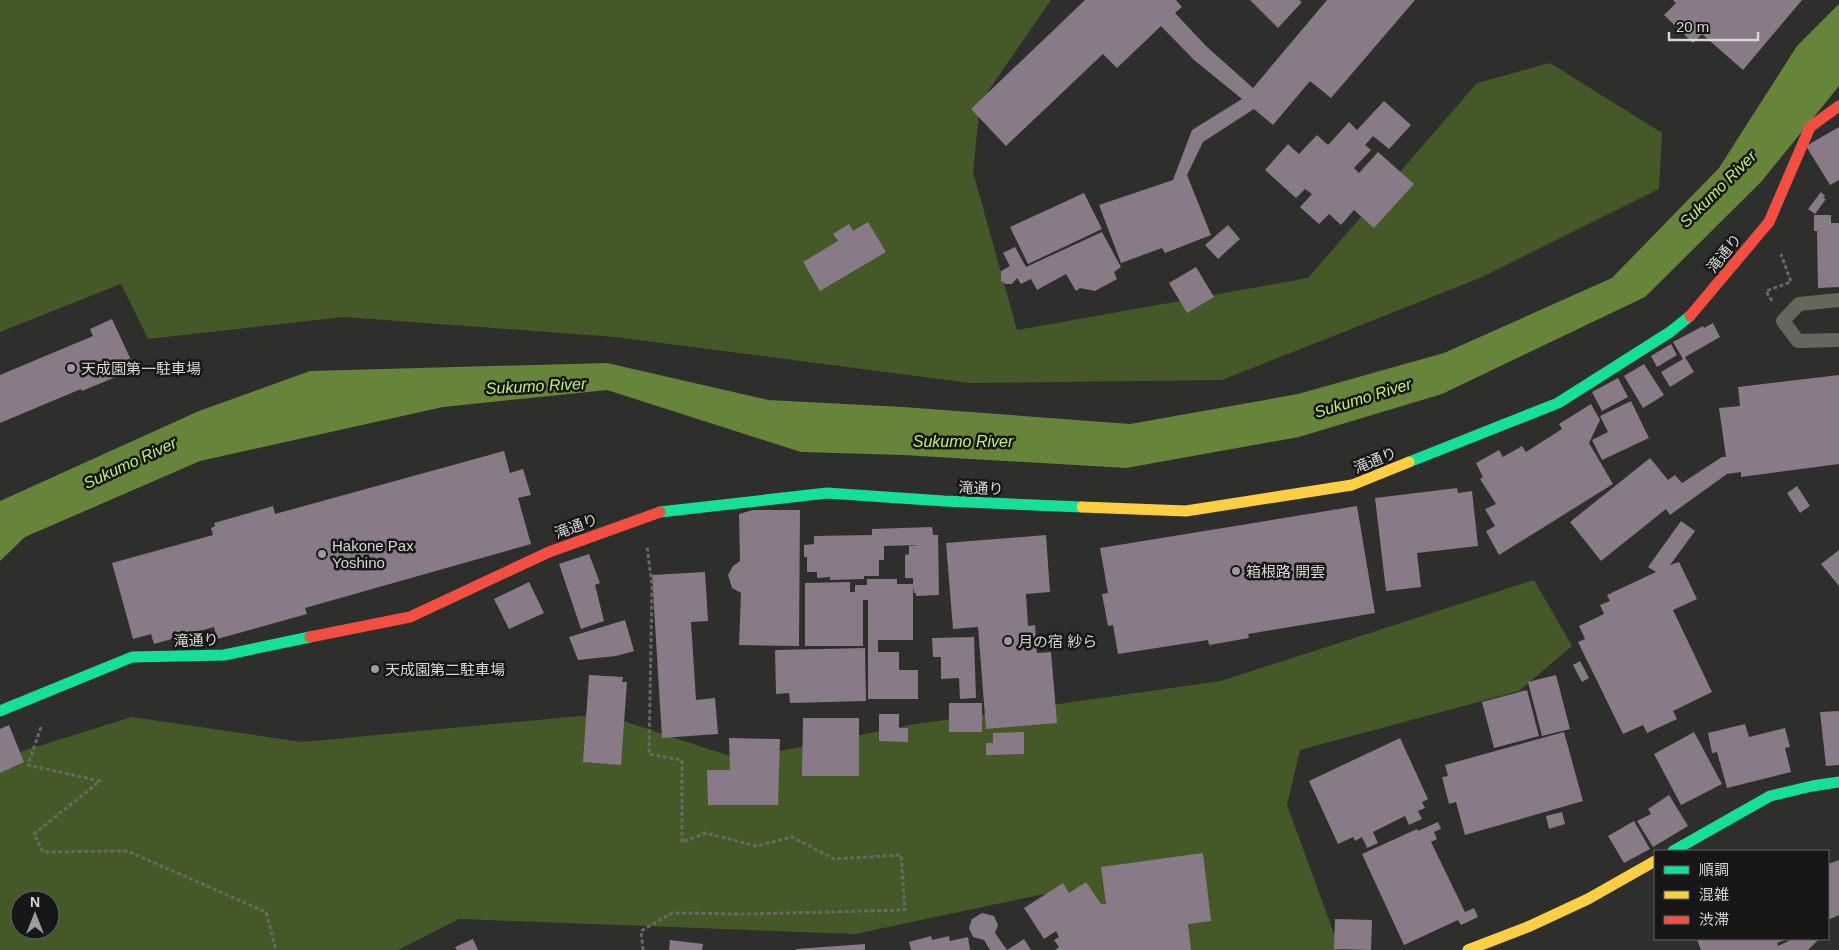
<svg xmlns="http://www.w3.org/2000/svg" width="1839" height="950" font-family="Arial,'Noto Sans JP',sans-serif">
<style>
.green{fill:#455828;fill-rule:evenodd}
.water{fill:#67843b}
.building{fill:#887a86}
.lines{fill:none;stroke-linecap:round;stroke-linejoin:round}
.path{stroke:#666a60;stroke-width:3;stroke-dasharray:4 2.5;stroke-linecap:butt}
.lane{stroke:#63695a;stroke-width:14}
.fast{stroke:#16e098;stroke-width:11}
.slow{stroke:#ffcf43;stroke-width:11}
.jam{stroke:#f24e42;stroke-width:11}
.poi-dot{fill:#9b9c9a;stroke:#161716;stroke-width:2}
.labels{text-anchor:middle;dominant-baseline:central;stroke-width:5;stroke-linejoin:round;paint-order:stroke}
.street-label{font-size:15px;fill:#d6d7d5;stroke:#161716}
.poi-label{font-size:15px;fill:#d6d7d5;stroke:#161716;text-anchor:start}
.water-label{font-size:16px;font-style:italic;fill:#c1ec81;stroke:#161716}
</style>
<rect width="100%" height="100%" fill="#2e2e2d"/>
<path class="green" d="M 0,0 L 1051,0 L 980,103 L 973,172 L 1017,330 L 1308,278 L 1477,83 L 1550,63 L 1662,133 L 1659,189 L 1480,278 L 1222,380 L 970,383 L 615,337 L 344,317 L 148,339 L 121,284 L 0,332 Z
M 1534,580 L 1572,646 L 1519,691 L 1300,750 L 1287,805 L 1340,950 L 1157,950 L 1122,916 L 1044,894 L 855,934 L 459,919 L 398,950 L 0,950 L 0,758 L 132,717 L 302,742 L 602,714 L 739,759 L 916,724 L 1221,681 ZM 20,900 L 50,900 L 50,930 L 20,930 Z"/>
<path class="water" d="M 1839,4 L 1839,86 L 1761,182 L 1645,297 L 1442,394 L 1299,437 L 1126,468 L 903,455 L 801,452 L 607,390 L 443,407 L 200,461 L 25,537 L 0,561 L 0,501 L 199,411 L 310,371 L 607,363 L 768,400 L 903,407 L 1130,424 L 1298,394 L 1444,353 L 1612,278 L 1719,168 L 1797,46 Z"/>
<path class="building" d="M 1085,0 L 1176,0 L 1182,7 L 1175,13 L 1206,46 L 1253,88 L 1327,0 L 1415,0 L 1331,98 L 1310,81 L 1273,125 L 1254,109 L 1203,142 L 1187,175 L 1211,235 L 1165,253 L 1162,248 L 1121,263 L 1099,205 L 1173,180 L 1192,130 L 1242,99 L 1194,60 L 1161,26 L 1117,68 L 1103,54 L 1006,146 L 971,109 Z
M 1250,0 L 1299,0 L 1302,2 L 1278,28 Z
M 1673,0 L 1802,0 L 1743,70 L 1702,34 L 1693,43 L 1664,15 L 1676,3 Z
M 1384,101 L 1411,125 L 1389,149 L 1373,136 L 1365,145 L 1371,150 L 1354,168 L 1359,173 L 1378,152 L 1414,184 L 1374,228 L 1354,210 L 1341,225 L 1329,214 L 1319,224 L 1300,207 L 1312,194 L 1305,189 L 1296,198 L 1265,170 L 1288,144 L 1299,154 L 1317,135 L 1328,145 L 1349,122 L 1357,130 Z
M 1839,127 L 1839,180 L 1830,185 L 1806,146 Z
M 1821,192 L 1825,196 L 1823,198 L 1826,199 L 1815,214 L 1808,209 Z
M 1084,193 L 1102,229 L 1028,264 L 1010,227 Z
M 1814,215 L 1831,215 L 1831,223 L 1839,223 L 1839,287 L 1818,288 L 1817,231 L 1814,231 Z
M 868,222 L 886,252 L 820,291 L 803,262 L 838,241 L 833,234 L 849,224 L 853,231 Z
M 1228,225 L 1240,239 L 1218,259 L 1205,245 Z
M 1102,232 L 1121,267 L 1114,272 L 1117,279 L 1095,291 L 1080,288 L 1076,291 L 1066,274 L 1037,290 L 1031,279 L 1021,284 L 1017,278 L 1012,284 L 1006,284 L 1001,281 L 1001,271 L 1010,266 L 1003,253 L 1015,247 L 1026,267 Z
M 1196,267 L 1214,297 L 1187,313 L 1169,283 Z
M 112,319 L 131,360 L 122,364 L 128,372 L 82,391 L 81,389 L 0,423 L 0,375 L 93,336 L 90,329 Z
M 1713,323 L 1720,337 L 1685,357 L 1694,372 L 1670,387 L 1661,372 L 1683,359 L 1673,342 L 1703,326 L 1704,328 Z
M 1671,344 L 1677,355 L 1657,367 L 1651,356 Z
M 1644,364 L 1664,395 L 1643,408 L 1624,376 Z
M 1839,375 L 1839,464 L 1741,477 L 1741,472 L 1727,474 L 1670,515 L 1666,509 L 1601,561 L 1570,522 L 1650,458 L 1668,480 L 1675,475 L 1682,483 L 1722,457 L 1726,457 L 1719,408 L 1740,406 L 1738,387 Z
M 1618,378 L 1628,397 L 1602,411 L 1592,392 Z
M 1631,401 L 1649,438 L 1602,460 L 1592,440 L 1608,432 L 1600,416 Z
M 1591,404 L 1600,420 L 1589,443 L 1613,484 L 1499,555 L 1486,531 L 1495,526 L 1485,509 L 1496,504 L 1480,479 L 1483,477 L 1476,463 L 1499,450 L 1503,457 L 1522,446 L 1526,452 L 1562,429 L 1559,424 Z
M 504,451 L 510,473 L 523,469 L 531,495 L 518,498 L 531,544 L 305,608 L 307,614 L 217,639 L 214,627 L 154,644 L 151,634 L 133,639 L 112,563 L 213,535 L 211,528 L 215,526 L 214,523 L 273,506 L 275,514 Z
M 1797,486 L 1810,506 L 1800,513 L 1787,493 Z
M 1457,488 L 1458,493 L 1472,491 L 1478,546 L 1417,553 L 1421,587 L 1386,591 L 1375,498 Z
M 1357,506 L 1375,613 L 1248,634 L 1249,638 L 1209,645 L 1208,640 L 1118,654 L 1113,625 L 1108,626 L 1102,594 L 1108,593 L 1100,548 Z
M 753,510 L 800,510 L 799,646 L 739,645 L 741,593 L 732,588 L 728,575 L 733,566 L 740,561 L 739,514 Z
M 1681,521 L 1695,531 L 1670,565 L 1679,562 L 1697,599 L 1673,610 L 1712,692 L 1673,711 L 1677,719 L 1647,733 L 1643,725 L 1623,734 L 1578,642 L 1585,639 L 1579,626 L 1604,614 L 1600,605 L 1610,601 L 1607,595 L 1656,572 L 1648,567 Z
M 932,527 L 933,535 L 938,535 L 939,595 L 916,596 L 916,593 L 914,593 L 913,586 L 913,640 L 878,640 L 878,652 L 899,652 L 899,670 L 918,670 L 918,699 L 868,699 L 868,600 L 863,600 L 863,646 L 805,646 L 805,583 L 850,582 L 850,592 L 855,592 L 855,585 L 867,585 L 867,579 L 897,579 L 897,584 L 913,584 L 913,578 L 905,578 L 905,555 L 909,554 L 909,546 L 919,545 L 884,546 L 884,560 L 879,560 L 879,576 L 864,576 L 864,579 L 830,580 L 830,577 L 817,578 L 817,572 L 807,572 L 807,557 L 804,557 L 804,545 L 814,544 L 814,536 L 872,535 L 872,529 Z
M 1046,535 L 1050,592 L 1026,594 L 1028,626 L 1035,625 L 1037,653 L 1051,652 L 1057,723 L 986,729 L 978,627 L 953,629 L 946,543 Z
M 1839,550 L 1839,586 L 1821,564 Z
M 589,554 L 600,583 L 595,585 L 604,621 L 581,629 L 559,564 Z
M 705,572 L 708,621 L 691,622 L 696,700 L 715,698 L 718,734 L 662,738 L 652,575 Z
M 529,582 L 544,613 L 509,629 L 494,599 Z
M 625,620 L 634,651 L 616,656 L 578,660 L 569,637 Z
M 974,637 L 976,698 L 960,699 L 959,678 L 941,679 L 941,657 L 933,657 L 932,638 Z
M 865,648 L 866,701 L 790,703 L 789,693 L 776,694 L 775,650 Z
M 1580,661 L 1589,678 L 1582,682 L 1573,665 Z
M 589,675 L 623,677 L 622,682 L 627,682 L 621,765 L 583,762 Z
M 1556,675 L 1570,729 L 1542,736 L 1528,682 Z
M 1527,690 L 1539,736 L 1494,748 L 1482,702 Z
M 949,703 L 982,703 L 982,732 L 949,732 Z
M 1839,711 L 1839,765 L 1826,766 L 1820,712 Z
M 879,714 L 899,714 L 899,728 L 908,728 L 908,742 L 879,741 Z
M 803,718 L 859,718 L 859,776 L 802,776 Z
M 1745,724 L 1749,737 L 1785,728 L 1790,747 L 1785,748 L 1791,772 L 1727,788 L 1717,752 L 1712,753 L 1708,733 Z
M 9,725 L 24,762 L 0,773 L 0,729 Z
M 1024,732 L 1024,754 L 986,755 L 986,743 L 993,743 L 993,733 Z
M 1564,732 L 1583,801 L 1465,835 L 1456,802 L 1449,804 L 1442,777 L 1448,776 L 1445,765 Z
M 1694,732 L 1722,784 L 1681,805 L 1654,754 Z
M 729,738 L 780,739 L 778,805 L 708,805 L 707,770 L 730,770 Z
M 1400,738 L 1428,799 L 1422,802 L 1425,808 L 1418,811 L 1422,819 L 1409,825 L 1405,816 L 1373,832 L 1378,843 L 1367,848 L 1362,837 L 1355,841 L 1353,837 L 1338,844 L 1309,781 Z
M 1669,795 L 1688,826 L 1653,847 L 1637,821 L 1651,814 L 1648,809 Z
M 1562,812 L 1565,824 L 1549,829 L 1546,816 Z
M 1634,821 L 1650,849 L 1624,863 L 1608,836 Z
M 1438,822 L 1441,829 L 1434,832 L 1437,839 L 1431,842 L 1465,912 L 1474,908 L 1478,917 L 1461,925 L 1458,920 L 1404,945 L 1362,854 L 1417,829 L 1418,831 Z
M 1203,853 L 1211,921 L 1188,924 L 1191,950 L 1055,950 L 1059,947 L 1054,940 L 1059,937 L 1056,931 L 1044,939 L 1024,908 L 1063,883 L 1069,893 L 1086,882 L 1101,904 L 1106,904 L 1101,867 Z
M 1839,860 L 1839,915 L 1828,920 L 1828,864 Z
M 982,913 L 994,916 L 998,925 L 995,933 L 1007,950 L 990,950 L 984,940 L 973,937 L 969,928 L 972,919 Z
M 1335,919 L 1372,920 L 1371,950 L 1334,949 Z
M 931,936 L 932,940 L 949,936 L 950,941 L 968,937 L 970,950 L 911,950 L 909,942 Z
M 473,939 L 478,950 L 457,950 L 455,947 Z
M 1024,939 L 1031,950 L 1007,950 Z
M 1697,939 L 1786,939 L 1777,943 L 1778,946 L 1793,939 L 1818,940 L 1808,950 L 1701,950 Z
M 670,940 L 703,944 L 702,950 L 669,950 Z
M 865,944 L 865,950 L 796,950 L 796,949 Z"/>
<g class="lines">
<path class="path" d="M 1772,301 L 1766,291 L 1791,282 L 1781,254
M 41,727 L 28,765 L 100,781 L 34,834 L 43,852 L 127,851 L 266,912 L 276,950
M 643,950 L 641,931 L 672,913 L 749,914 L 905,910 L 901,855 L 834,859 L 792,837 L 756,846 L 706,833 L 682,842 L 682,760 L 649,754 L 652,585 L 647,546"/>
<path class="lane" d="M 1839,300 L 1799,304 L 1783,321 L 1798,341 L 1839,340"/>
<path class="fast" d="M 1409,462 L 1558,403 L 1670,332 L 1690,316
M 660,512 L 827,493 L 944,501 L 1082,507
M 0,711 L 132,657 L 224,655 L 310,637
M 1673,851 L 1770,796 L 1812,786 L 1839,782"/>
<path class="slow" d="M 1082,507 L 1186,511 L 1352,485 L 1409,462
M 1468,950 L 1530,926 L 1588,899 L 1655,861"/>
<path class="jam" d="M 1690,316 L 1769,222 L 1810,127 L 1839,106
M 310,637 L 410,617 L 549,552 L 660,512"/>
</g>
<g class="poi-dot">
<circle cx="71" cy="368" r="5"/>
<circle cx="322" cy="554" r="5"/>
<circle cx="1236" cy="571" r="5"/>
<circle cx="1008" cy="641" r="5"/>
<circle cx="375" cy="669" r="5"/>
</g>
<g class="labels">
<g class="street-label">
<text transform="translate(1724 253) rotate(-51)">滝通り</text>
<text transform="translate(1375 460) rotate(-22)">滝通り</text>
<text transform="translate(981 488) rotate(2)">滝通り</text>
<text transform="translate(576 526) rotate(-20)">滝通り</text>
<text transform="translate(196 640) rotate(-2)">滝通り</text>
</g>
<g class="poi-label">
<text x="81" y="368">天成園第一駐車場</text>
<text x="332" y="545">Hakone Pax<tspan x="332" dy="17">Yoshino</tspan></text>
<text x="1246" y="571">箱根路 開雲</text>
<text x="1018" y="641">月の宿 紗ら</text>
<text x="385" y="669">天成園第二駐車場</text>
</g>
<g class="water-label">
<text transform="translate(1718 189) rotate(-45)">Sukumo River</text>
<text transform="translate(536 386) rotate(-3)">Sukumo River</text>
<text transform="translate(1363 398) rotate(-17)">Sukumo River</text>
<text x="963" y="441">Sukumo River</text>
<text transform="translate(130 463) rotate(-25)">Sukumo River</text>
</g>
</g>
<rect x="1654" y="850" width="175" height="90" fill="#161716" stroke="#636462"/>
<rect x="1664" y="866" width="25" height="8" fill="#16e098" stroke="#636462"/>
<text x="1699" y="875" font-size="15" fill="#d6d7d5">順調</text>
<rect x="1664" y="891" width="25" height="8" fill="#ffcf43" stroke="#636462"/>
<text x="1699" y="900" font-size="15" fill="#d6d7d5">混雑</text>
<rect x="1664" y="916" width="25" height="8" fill="#f24e42" stroke="#636462"/>
<text x="1699" y="925" font-size="15" fill="#d6d7d5">渋滞</text>
<g transform="translate(35 915)"><circle r="24" fill="#161716" stroke="#636462"/>
<path d="M0-4L9 19L0 12L-9 19Z" fill="#9b9c9a"/>
<text y="-8" font-size="14" font-weight="bold" text-anchor="middle" fill="#d6d7d5">N</text>
</g>
<path d="M1669 32v8h89v-8" fill="none" stroke="#d6d7d5" stroke-width="2.5"/>
<text x="1676" y="32" font-size="15" fill="#d6d7d5" stroke="#161716" stroke-width="4" paint-order="stroke">20 m</text>
</svg>
